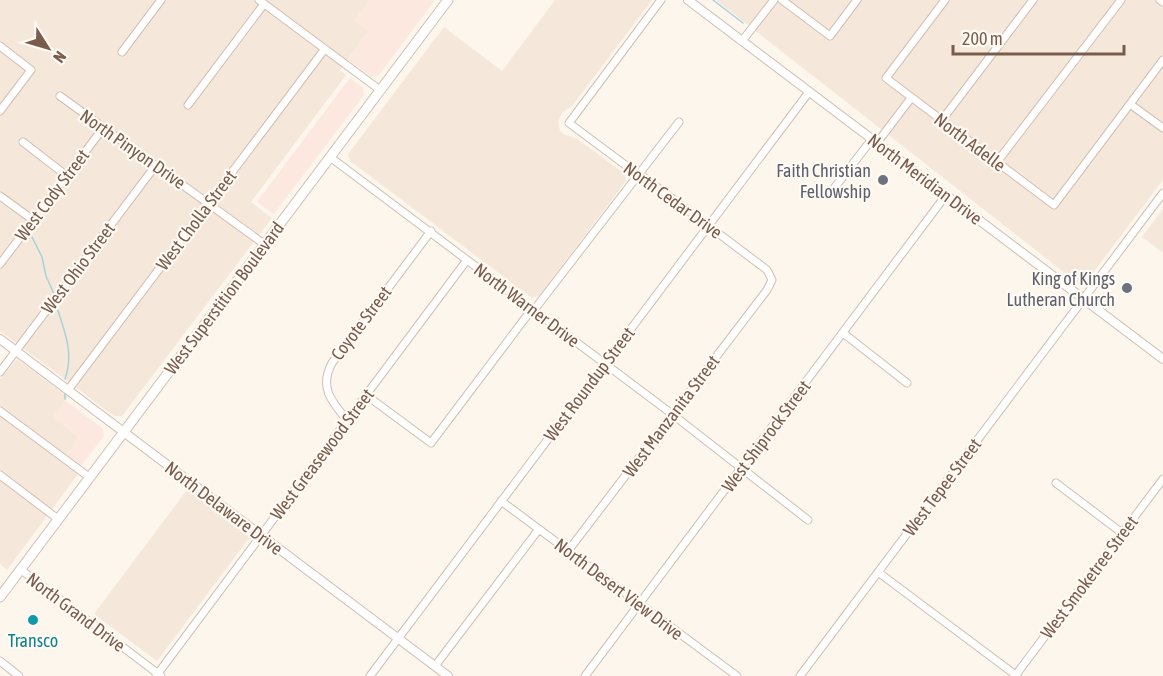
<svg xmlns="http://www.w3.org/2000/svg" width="1163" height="676" font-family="'Asap Condensed',sans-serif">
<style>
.residential{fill:#f5e8da}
.commercial{fill:#fde8e0}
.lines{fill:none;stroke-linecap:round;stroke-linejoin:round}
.stream{stroke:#a5d3da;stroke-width:1.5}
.minor-casing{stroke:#d1beb0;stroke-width:9}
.tertiary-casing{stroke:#d1beb0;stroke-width:10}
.secondary-casing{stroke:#d6c0b0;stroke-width:11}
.minor{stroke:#fff;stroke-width:7}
.tertiary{stroke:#fff;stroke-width:8}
.secondary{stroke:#fff;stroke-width:9}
.worship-dot{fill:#6b7280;stroke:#fffaf3;stroke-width:2}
.culture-dot{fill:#0f9aa8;stroke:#fffaf3;stroke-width:2}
.labels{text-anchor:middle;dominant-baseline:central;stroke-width:4.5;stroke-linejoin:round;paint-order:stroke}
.street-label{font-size:18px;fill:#7a5c4d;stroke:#fffaf3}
.worship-label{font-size:18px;fill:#5b616d;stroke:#fffaf3;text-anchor:end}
.culture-label{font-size:18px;fill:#0d838f;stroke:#fffaf3}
</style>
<rect width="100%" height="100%" fill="#fdf6ec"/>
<path class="residential" d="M 0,0 L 370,0 L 355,20 L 369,31 L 340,70 L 346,75 L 251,202 L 272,218 L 122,416 L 114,416 L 0,331 Z
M 555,0 L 652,0 L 572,106 L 563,112 L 558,121 L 560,131 L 565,135 L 576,138 L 625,174 L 626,181 L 539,296 L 532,298 L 350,161 L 348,154 L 444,27 L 502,71 Z
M 716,0 L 1163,0 L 1163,180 L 1086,282 L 1079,284 Z
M 1163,209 L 1163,253 L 1142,237 Z
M 17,359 L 68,397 L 53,417 L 79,437 L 62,461 L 78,474 L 7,570 L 0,564 L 0,379 Z
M 187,490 L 250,537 L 157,661 L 94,614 Z"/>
<path class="commercial" d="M 370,0 L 435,0 L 379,75 L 372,77 L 348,60 L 369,31 L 355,20 Z
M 350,78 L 363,88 L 364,95 L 274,214 L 257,202 Z
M 65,400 L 103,429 L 104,436 L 81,466 L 66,455 L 79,437 L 52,417 Z"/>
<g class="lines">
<path class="stream" d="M 713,0 L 743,23
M 30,233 L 42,257 L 46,276 L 54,294
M 57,308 C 65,332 74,354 65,379
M 65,393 L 65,399"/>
<g class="minor-casing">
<path id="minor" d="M 259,0 L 380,90
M 782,0 L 830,36 L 857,0
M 945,0 L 886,78 L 1054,205 L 1163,60
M 1160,0 L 1163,2
M 742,41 L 774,0
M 0,46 L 31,70 L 0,111
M 122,52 L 161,0
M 60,96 L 264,244
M 1130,104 L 1163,128
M 188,105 L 264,4
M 942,120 L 1033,0
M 23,142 L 67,176
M 877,143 L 911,98
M 330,157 L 672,414 L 808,520
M 997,162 L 1121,0
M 835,187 L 872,139
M 0,196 L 33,220
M 0,264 L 104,127
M 534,310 L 679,122
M 843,333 L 907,383
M 0,372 L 156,165
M 68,390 L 324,50
M 366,395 L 431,443 L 532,309
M 0,411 L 89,477
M 347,420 C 331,401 319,387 332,363 L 431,231
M 0,475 L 58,519
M 1056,483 L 1122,533
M 501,501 L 737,676
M 568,551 L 767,290 L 772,280 L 767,270 L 645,178 L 632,170 L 569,123 L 661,0
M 20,569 L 161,676
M 878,572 L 1017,676
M 0,661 L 19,676
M 435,666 L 539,529
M 156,676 L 467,260
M 370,676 L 809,92
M 585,676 L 946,195
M 800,676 L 1163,193
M 1015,676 L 1163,479"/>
</g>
<g class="tertiary-casing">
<path id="tertiary" d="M 688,0 L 1163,359
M 0,339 L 448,676"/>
</g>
<g class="secondary-casing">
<path id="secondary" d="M 0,597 L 448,0"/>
</g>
<use href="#minor" class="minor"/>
<use href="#tertiary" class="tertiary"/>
<use href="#secondary" class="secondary"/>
</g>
<g class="worship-dot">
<circle cx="883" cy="180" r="6"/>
<circle cx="1127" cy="288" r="6"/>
</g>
<circle class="culture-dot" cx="33" cy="620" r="6"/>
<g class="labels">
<g class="street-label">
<text transform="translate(970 142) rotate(37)">North Adelle</text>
<text transform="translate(133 149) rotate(35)">North Pinyon Drive</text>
<text transform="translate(925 179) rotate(37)">North Meridian Drive</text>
<text transform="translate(52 195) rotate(-53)">West Cody Street</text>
<text transform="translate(673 200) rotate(36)">North Cedar Drive</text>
<text transform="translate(196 220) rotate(-53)">West Cholla Street</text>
<text transform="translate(78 268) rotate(-53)">West Ohio Street</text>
<text transform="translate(224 298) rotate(-53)">West Superstition Boulevard</text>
<text transform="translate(527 305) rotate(37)">North Warner Drive</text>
<text transform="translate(361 323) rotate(-53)">Coyote Street</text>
<text transform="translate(589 384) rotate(-53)">West Roundup Street</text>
<text transform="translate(671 416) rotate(-53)">West Manzanita Street</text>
<text transform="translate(766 436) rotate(-53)">West Shiprock Street</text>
<text transform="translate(322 454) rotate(-53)">West Greasewood Street</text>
<text transform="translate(942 487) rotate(-53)">West Tepee Street</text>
<text transform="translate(224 508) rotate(37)">North Delaware Drive</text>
<text transform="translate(1089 577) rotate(-53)">West Smoketree Street</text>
<text transform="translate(619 589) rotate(37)">North Desert View Drive</text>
<text transform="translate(76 612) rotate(37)">North Grand Drive</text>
</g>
<g class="worship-label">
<text x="871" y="170">Faith Christian<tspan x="871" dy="21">Fellowship</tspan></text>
<text x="1115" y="278">King of Kings<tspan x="1115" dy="21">Lutheran Church</tspan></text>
</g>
<g class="culture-label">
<text x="33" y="640">Transco</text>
</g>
</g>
<g transform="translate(48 48) rotate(127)" stroke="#fffaf3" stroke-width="4.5" paint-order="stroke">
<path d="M0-4.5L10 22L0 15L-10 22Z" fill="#7a5c4d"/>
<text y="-9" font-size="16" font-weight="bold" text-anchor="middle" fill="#7a5c4d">N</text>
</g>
<path d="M953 45v9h171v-9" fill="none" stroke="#7a5c4d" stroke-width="3"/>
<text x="962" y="45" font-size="18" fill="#7a5c4d" stroke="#fffaf3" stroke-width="4.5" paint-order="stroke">200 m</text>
</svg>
